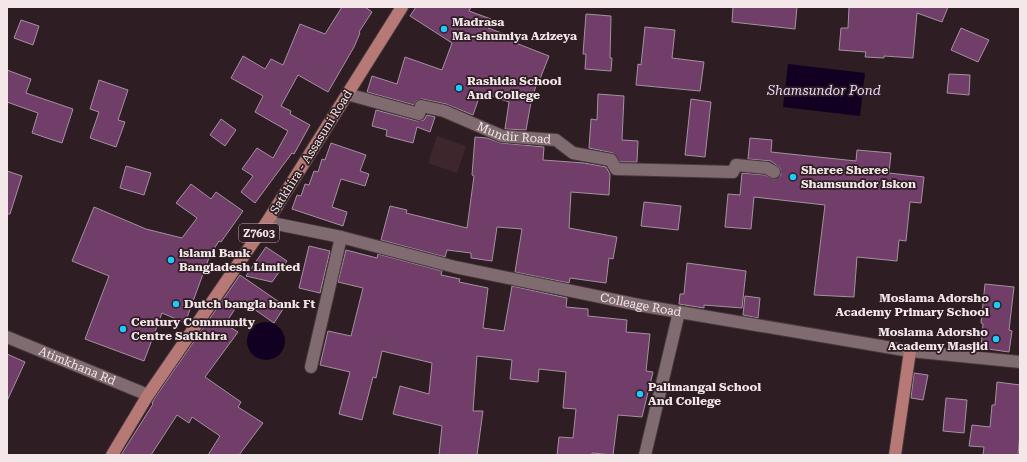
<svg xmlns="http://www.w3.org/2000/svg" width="1027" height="462" font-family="'Roboto Serif',serif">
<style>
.built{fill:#3e262d}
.water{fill:#110021}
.building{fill:#713d69;stroke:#a3929f}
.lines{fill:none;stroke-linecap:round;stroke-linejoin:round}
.minor-casing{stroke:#46383c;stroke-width:14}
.major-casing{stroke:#46383c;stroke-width:14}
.minor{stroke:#806b70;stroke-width:12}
.major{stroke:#b77975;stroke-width:12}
.poi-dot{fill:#1fc9fd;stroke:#2e1d22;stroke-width:1.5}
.labels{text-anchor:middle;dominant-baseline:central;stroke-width:3.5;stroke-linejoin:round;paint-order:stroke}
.shield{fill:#2e1d22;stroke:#b8aaae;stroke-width:1}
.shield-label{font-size:11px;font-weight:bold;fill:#f3e7ea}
.poi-label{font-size:12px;font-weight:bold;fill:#f3e7ea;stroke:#2e1d22;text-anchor:start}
.street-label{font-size:12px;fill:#f3e7ea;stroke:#2e1d22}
.water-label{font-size:13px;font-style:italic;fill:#e9d9fb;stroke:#2e1d22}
</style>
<rect width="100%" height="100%" fill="#2e1d22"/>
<path class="built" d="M 437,136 L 466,146 L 457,173 L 428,163 Z"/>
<path class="water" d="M 788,64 L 865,73 L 860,116 L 783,107 Z
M247 341a19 19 0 1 1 38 0a19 19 0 1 1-38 0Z"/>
<path class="building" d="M 342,7 L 365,7 L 372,12 L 359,32 L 360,33 L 354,47 L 328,92 L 298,75 L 281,106 L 291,111 L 290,114 L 310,125 L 294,154 L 292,153 L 255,203 L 241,192 L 253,176 L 242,169 L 257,148 L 273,158 L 288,131 L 255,112 L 263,96 L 231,78 L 243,56 L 265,69 L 271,59 L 283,65 L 300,24 L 325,34 Z
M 416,7 L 471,7 L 469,11 L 491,19 L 488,28 L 510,36 L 508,40 L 549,56 L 540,79 L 538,79 L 531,102 L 526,130 L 505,129 L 509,102 L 481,92 L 473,115 L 446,104 L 422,99 L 416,101 L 414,105 L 367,92 L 372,76 L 397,84 L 405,57 L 442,70 L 452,43 L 410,16 Z
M 733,7 L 797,7 L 795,29 L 732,22 Z
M 849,7 L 948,7 L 942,22 L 917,13 L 913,58 L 884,56 L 884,58 L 865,57 L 866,52 L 839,50 L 841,28 L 848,28 Z
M 586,14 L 611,16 L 610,58 L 612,58 L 611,71 L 585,69 L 586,54 L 583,54 Z
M 21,20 L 39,26 L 33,45 L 14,38 Z
M 645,27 L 675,30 L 672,58 L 704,62 L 700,91 L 636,85 L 638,64 L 641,65 Z
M 961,28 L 989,40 L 978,62 L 951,50 Z
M 7,70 L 31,79 L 26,93 L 73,109 L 62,143 L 32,133 L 38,113 L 7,102 Z
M 949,74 L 970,75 L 969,95 L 947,93 Z
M 99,80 L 128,90 L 118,120 L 125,122 L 116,147 L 90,138 L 99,112 L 90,109 Z
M 598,94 L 624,96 L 622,140 L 638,141 L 637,162 L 620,162 L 613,153 L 589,148 L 591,119 L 597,120 Z
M 691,99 L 711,102 L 705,157 L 685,155 Z
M 376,110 L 417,121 L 424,120 L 427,115 L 435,117 L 430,132 L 417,127 L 413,143 L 386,136 L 387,130 L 372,126 Z
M 221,119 L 236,130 L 225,146 L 210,135 Z
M 475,137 L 487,138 L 501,143 L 544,147 L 543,160 L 584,163 L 606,167 L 610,174 L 609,195 L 571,192 L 569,228 L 617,237 L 613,259 L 609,258 L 606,283 L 570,278 L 569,283 L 515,272 L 522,229 L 497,227 L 492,261 L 471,258 L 471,253 L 447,250 L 445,257 L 381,240 L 390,206 L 407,210 L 406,213 L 467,228 L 474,176 L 472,175 Z
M 750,138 L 772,140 L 771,152 L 856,161 L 857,150 L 891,153 L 889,173 L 924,177 L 921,203 L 910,202 L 906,241 L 899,240 L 897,261 L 857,257 L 854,297 L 814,295 L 825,205 L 754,197 L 751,229 L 725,227 L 728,194 L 740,195 L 742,173 L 765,175 L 774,179 L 781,175 L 780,168 L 771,161 L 748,159 Z
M 331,143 L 366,155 L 360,171 L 369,174 L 365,186 L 341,179 L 332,207 L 347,212 L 343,226 L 292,209 L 297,195 L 301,196 L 305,184 L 309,185 L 314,171 L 318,172 L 322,159 L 325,160 Z
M 126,166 L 151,173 L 144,195 L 120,188 Z
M 7,171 L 22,176 L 10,214 L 7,214 Z
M 191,184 L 211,199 L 216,192 L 243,211 L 221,242 L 219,241 L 210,255 L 185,323 L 162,313 L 144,361 L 85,339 L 109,276 L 72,261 L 94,207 L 146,229 L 182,238 L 197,218 L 176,203 Z
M 644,202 L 681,206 L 678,230 L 641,226 Z
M 309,246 L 330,251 L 320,293 L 299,288 Z
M 266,247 L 287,261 L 272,282 L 246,276 Z
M 346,250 L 377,258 L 378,254 L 442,271 L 441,275 L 460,279 L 459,282 L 488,288 L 483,328 L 504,331 L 512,286 L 567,298 L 566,307 L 588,309 L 588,316 L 627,320 L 626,332 L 650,334 L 646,371 L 653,372 L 642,417 L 618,415 L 613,455 L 592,453 L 592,455 L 557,455 L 559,437 L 573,438 L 576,409 L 563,408 L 566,372 L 539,369 L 538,382 L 510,379 L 512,360 L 477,356 L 473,411 L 483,411 L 477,455 L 439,455 L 442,426 L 393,414 L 400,386 L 429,394 L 432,363 L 382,351 L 376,378 L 373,377 L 362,420 L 339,414 L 350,372 L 320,365 L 328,331 L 351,336 L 363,288 L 338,282 Z
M 687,263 L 746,271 L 742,308 L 704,305 L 704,308 L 679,304 L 680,294 L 684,294 Z
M 240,275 L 285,306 L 274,323 L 241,300 L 225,324 L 238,332 L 205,377 L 241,402 L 238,407 L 263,423 L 239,455 L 208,455 L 220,436 L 192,417 L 189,423 L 177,415 L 151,455 L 121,455 L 153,404 L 152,403 L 154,399 Z
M 985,284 L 1014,287 L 1009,330 L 1012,331 L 1009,352 L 981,348 L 983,324 L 981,323 Z
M 745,296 L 760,298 L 758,318 L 743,315 Z
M 7,354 L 25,362 L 7,401 Z
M 914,373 L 928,375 L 923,400 L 911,398 Z
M 997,382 L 1020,385 L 1020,434 L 1018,455 L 983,455 L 984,447 L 969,446 L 972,425 L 990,427 L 992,405 L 995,405 Z
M 946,398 L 967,400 L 964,433 L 943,431 Z"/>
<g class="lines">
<g class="minor-casing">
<g id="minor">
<path id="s1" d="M 347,94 L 419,114 L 421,106 L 444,111 L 502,136 L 556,140 L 573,153 L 611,160 L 616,169 L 733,172 L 736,165 L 767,168 L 774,172"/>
<path id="s2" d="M 267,222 L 341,237 L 455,267 L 644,306 L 910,351 L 1020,362"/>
<path id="s3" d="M 7,337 L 148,395"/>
<path d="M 311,367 L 341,237"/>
<path d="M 645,455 L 679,312"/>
</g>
</g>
<g class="major-casing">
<path id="major" d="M 112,455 L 148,395 L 267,222 L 402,7
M 895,455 L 910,351"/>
</g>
<use href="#minor" class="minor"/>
<use href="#major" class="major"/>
</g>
<g class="poi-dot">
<circle cx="444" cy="29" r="4"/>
<circle cx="459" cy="88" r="4"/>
<circle cx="793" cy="177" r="4"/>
<circle cx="171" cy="260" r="4"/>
<circle cx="176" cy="304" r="4"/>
<circle cx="997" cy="305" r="4"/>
<circle cx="123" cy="329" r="4"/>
<circle cx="996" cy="339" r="4"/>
<circle cx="640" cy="394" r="4"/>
</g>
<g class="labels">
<rect class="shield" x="239" y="224" width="40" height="18" rx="3"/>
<g class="shield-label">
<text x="259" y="233">Z7603</text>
</g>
<g class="poi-label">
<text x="452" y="22">Madrasa<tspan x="452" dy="14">Ma-shumiya Azizeya</tspan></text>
<text x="467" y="81">Rashida School<tspan x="467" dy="14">And College</tspan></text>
<text x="801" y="170">Sheree Sheree<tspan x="801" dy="14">Shamsundor Iskon</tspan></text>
<text x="179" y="253">islami Bank<tspan x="179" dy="14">Bangladesh Limited</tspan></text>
<text x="989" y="298" text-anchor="end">Moslama Adorsho<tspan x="989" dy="14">Academy Primary School</tspan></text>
<text x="184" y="304">Dutch bangla bank Ft</text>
<text x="131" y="322">Century Community<tspan x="131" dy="14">Centre Satkhira</tspan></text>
<text x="988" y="332" text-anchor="end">Moslama Adorsho<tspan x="988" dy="14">Academy Masjid</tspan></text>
<text x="648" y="387">Palimangal School<tspan x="648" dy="14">And College</tspan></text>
</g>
<g class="street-label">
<text stroke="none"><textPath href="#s1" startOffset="181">Mundir Road</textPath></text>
<text transform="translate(311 152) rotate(-58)">Satkhira - Assasuni Road</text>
<text stroke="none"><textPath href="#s2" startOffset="383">Colleage Road</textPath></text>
<text stroke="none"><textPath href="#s3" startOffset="76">Atimkhana Rd</textPath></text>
</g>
<g class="water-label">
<text x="824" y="90">Shamsundor Pond</text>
</g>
</g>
<rect width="1027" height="462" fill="none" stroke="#f3e7ea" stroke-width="16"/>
</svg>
